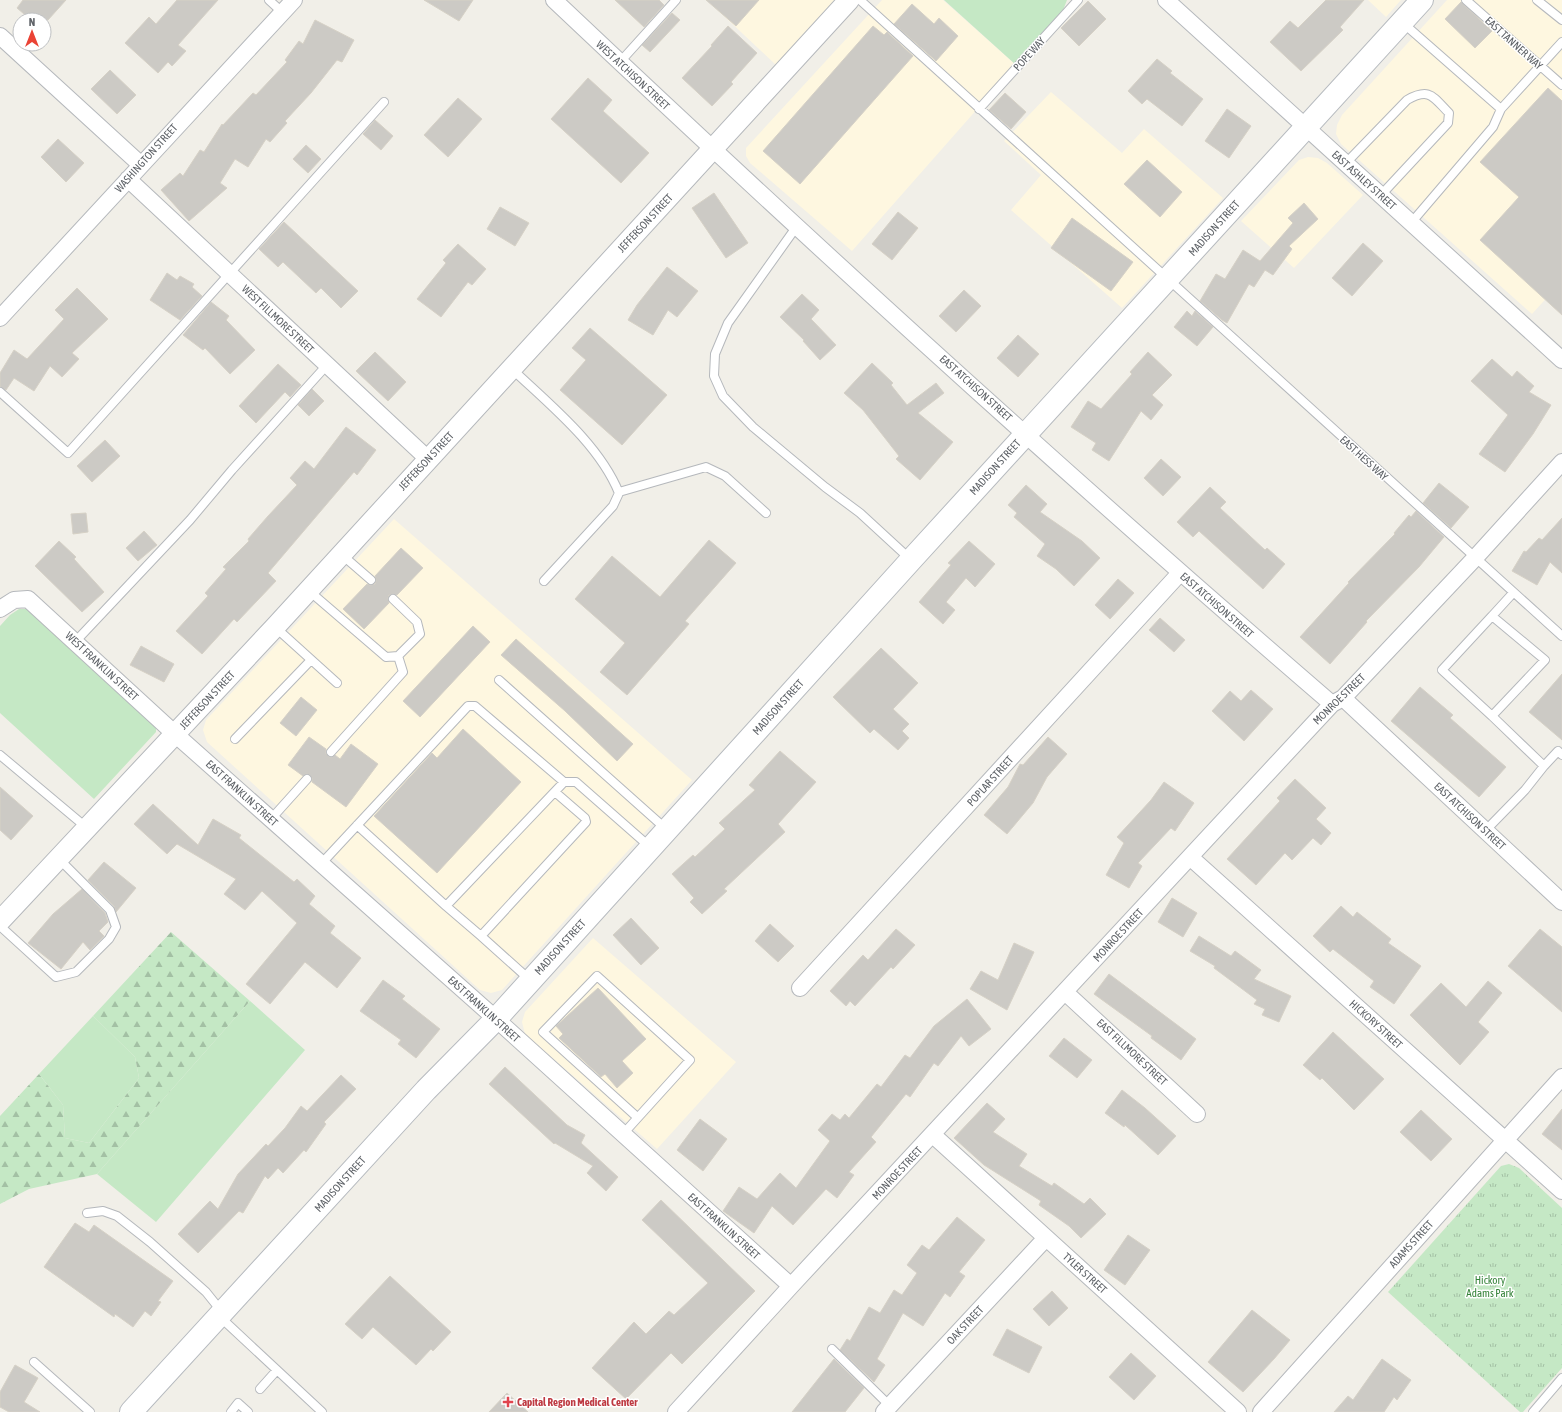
<svg xmlns="http://www.w3.org/2000/svg" width="1562" height="1412" font-family="'Asap Condensed',sans-serif">
<style>
.commercial{fill:#fef7e0}
.green{fill:#c5e8c5}
.forest{fill:url(#forest-firs)}
.park{fill:url(#park-tufts)}
.building{fill:#cccac5;stroke:#d6d1c6}
.lines{fill:none;stroke-linecap:round;stroke-linejoin:round}
.service-casing{stroke:#b5b8bc;stroke-width:10}
.minor-casing{stroke:#b5b8bc;stroke-width:18}
.tertiary-casing{stroke:#b5b8bc;stroke-width:22}
.secondary-casing{stroke:#b6babf;stroke-width:24}
.service{stroke:#fff;stroke-width:8}
.minor{stroke:#fff;stroke-width:16}
.tertiary{stroke:#fff;stroke-width:20}
.secondary{stroke:#fff;stroke-width:22}
.health-dot{fill:#e0444e;stroke:#fff;stroke-width:1.5}
.labels{text-anchor:middle;dominant-baseline:central;stroke-width:3;stroke-linejoin:round;paint-order:stroke}
.street-label{font-size:11px;fill:#5f6368;stroke:#fff}
.park-label{font-size:11px;fill:#348238;stroke:#fff}
.health-label{font-size:11px;font-weight:bold;fill:#be3a42;stroke:#fff;text-anchor:start}
</style>
<defs>
<pattern id="forest-firs" width="22" height="20" patternUnits="userSpaceOnUse"><rect width="22" height="20" fill="#c5e8c5"/><path d="M5 1l3.5 6h-7zM16 11l3.5 6h-7z" fill="#a3c0a4"/></pattern>
<pattern id="park-tufts" width="24" height="20" patternUnits="userSpaceOnUse"><rect width="24" height="20" fill="#c5e8c5"/><path d="M3 7l-1-3M5 7V3M7 7l1-3M15 17l-1-3M17 17v-4M19 17l1-3" fill="none" stroke="#a3c0a4"/></pattern>
</defs>
<rect width="100%" height="100%" fill="#f1efe8"/>
<path class="commercial" d="M 707,0 L 836,0 L 776,65 Z
M 882,0 L 943,0 L 1016,65 L 852,251 L 750,163 L 746,156 L 746,148 Z
M 1368,0 L 1401,0 L 1386,17 Z
M 1447,0 L 1562,0 L 1562,281 L 1532,314 L 1341,144 L 1336,134 L 1337,125 L 1342,115 Z
M 1051,92 L 1122,153 L 1144,129 L 1223,198 L 1122,308 L 1011,210 L 1041,175 L 1004,141 Z
M 1308,157 L 1318,158 L 1327,163 L 1363,195 L 1294,268 L 1241,221 L 1299,160 Z
M 394,519 L 692,780 L 502,990 L 491,993 L 480,990 L 207,742 L 203,730 L 206,720 Z
M 593,938 L 736,1062 L 657,1149 L 525,1034 L 522,1022 L 525,1012 Z"/>
<path class="green" d="M 944,0 L 1067,0 L 1062,13 L 1016,65 Z
M 19,609 L 28,609 L 156,724 L 156,732 L 94,799 L 0,713 L 0,626 L 10,615 Z
M 250,1001 L 305,1050 L 156,1222 L 97,1174 Z
M 93,1016 L 135,1057 L 139,1078 L 89,1143 L 65,1138 L 63,1105 L 39,1074 Z"/>
<path class="forest" d="M 171,932 L 250,1001 L 97,1174 L 29,1189 L 0,1204 L 0,1116 L 39,1074 L 63,1105 L 65,1138 L 89,1143 L 139,1078 L 135,1057 L 93,1016 Z"/>
<path class="park" d="M 1509,1164 L 1519,1168 L 1562,1208 L 1562,1368 L 1523,1412 L 1520,1412 L 1388,1292 L 1501,1166 Z"/>
<path class="building" d="M 23,0 L 66,0 L 48,20 L 31,20 L 17,8 Z
M 177,0 L 218,0 L 178,45 L 186,51 L 172,66 L 168,62 L 158,73 L 125,43 L 149,17 L 156,24 Z
M 424,0 L 473,0 L 459,21 Z
M 615,0 L 659,0 L 664,5 L 644,27 Z
M 706,0 L 759,0 L 736,26 Z
M 1326,0 L 1364,0 L 1340,27 L 1343,30 L 1301,71 L 1270,42 L 1290,21 L 1298,28 Z
M 1088,1 L 1106,19 L 1079,46 L 1061,28 Z
M 1461,2 L 1492,31 L 1475,48 L 1445,19 Z
M 912,4 L 934,24 L 939,18 L 958,36 L 936,61 L 894,24 Z
M 672,13 L 680,20 L 650,52 L 642,45 Z
M 315,20 L 354,40 L 342,62 L 337,60 L 311,93 L 285,121 L 287,123 L 270,142 L 266,139 L 248,167 L 235,159 L 220,183 L 227,188 L 189,221 L 161,190 L 180,173 L 183,176 L 200,150 L 204,152 L 222,124 L 223,125 L 253,93 L 256,95 L 287,62 L 285,60 L 299,41 L 303,44 Z
M 728,26 L 757,53 L 731,82 L 733,84 L 712,106 L 682,78 L 712,46 L 711,45 Z
M 873,26 L 884,35 L 887,32 L 913,56 L 800,184 L 763,151 Z
M 1157,59 L 1172,71 L 1170,73 L 1203,99 L 1182,126 L 1147,99 L 1142,104 L 1128,91 Z
M 110,70 L 136,95 L 117,114 L 91,89 Z
M 588,78 L 612,100 L 603,111 L 649,153 L 621,183 L 551,119 Z
M 1548,88 L 1562,101 L 1562,315 L 1480,240 L 1519,197 L 1480,162 Z
M 1005,93 L 1026,112 L 1011,129 L 989,110 Z
M 458,98 L 482,119 L 448,157 L 424,135 Z
M 1227,109 L 1251,126 L 1229,158 L 1205,141 Z
M 375,120 L 393,136 L 381,150 L 363,134 Z
M 58,139 L 84,163 L 66,182 L 41,157 Z
M 306,145 L 321,159 L 308,173 L 293,159 Z
M 1147,160 L 1182,192 L 1160,217 L 1124,184 Z
M 714,193 L 748,243 L 726,258 L 692,208 Z
M 1304,203 L 1318,219 L 1289,246 L 1292,249 L 1273,275 L 1265,270 L 1254,287 L 1249,284 L 1227,323 L 1222,320 L 1200,301 L 1216,274 L 1225,279 L 1243,250 L 1260,261 L 1293,223 L 1288,218 Z
M 500,207 L 529,223 L 515,246 L 487,229 Z
M 898,212 L 918,228 L 892,260 L 872,244 Z
M 1072,218 L 1133,262 L 1111,291 L 1051,248 Z
M 284,222 L 358,291 L 341,308 L 321,288 L 316,293 L 283,262 L 278,267 L 259,249 Z
M 1363,243 L 1383,261 L 1352,296 L 1332,278 Z
M 458,244 L 486,269 L 472,285 L 468,282 L 441,317 L 417,299 L 446,263 L 443,260 Z
M 667,267 L 698,291 L 677,317 L 668,310 L 653,335 L 628,320 L 637,305 Z
M 167,273 L 177,280 L 180,276 L 194,284 L 192,287 L 202,296 L 180,320 L 150,300 Z
M 77,288 L 108,319 L 72,353 L 79,359 L 62,377 L 50,366 L 34,391 L 14,378 L 6,390 L 0,387 L 0,373 L 14,350 L 27,359 L 64,319 L 55,310 Z
M 964,290 L 981,306 L 956,332 L 939,316 Z
M 802,294 L 819,310 L 811,319 L 836,345 L 820,360 L 803,341 L 804,340 L 780,317 Z
M 211,302 L 229,316 L 226,320 L 255,350 L 230,374 L 205,348 L 203,350 L 183,335 Z
M 1187,311 L 1192,316 L 1195,311 L 1213,327 L 1197,346 L 1174,327 Z
M 590,328 L 667,395 L 622,445 L 560,390 L 586,360 L 572,348 Z
M 1018,335 L 1039,354 L 1018,377 L 997,358 Z
M 375,352 L 406,382 L 388,401 L 356,371 Z
M 1148,352 L 1172,375 L 1152,395 L 1163,405 L 1151,420 L 1141,411 L 1109,461 L 1092,450 L 1096,443 L 1071,427 L 1088,401 L 1101,409 L 1132,374 L 1130,372 Z
M 1492,359 L 1512,377 L 1517,371 L 1534,386 L 1529,392 L 1551,405 L 1533,434 L 1505,472 L 1479,454 L 1508,415 L 1471,381 Z
M 872,363 L 893,383 L 891,385 L 907,405 L 936,383 L 944,393 L 918,413 L 953,442 L 920,480 L 896,459 L 899,456 L 863,410 L 844,393 Z
M 278,364 L 301,385 L 290,397 L 285,392 L 256,423 L 239,406 Z
M 312,389 L 324,401 L 309,416 L 298,405 Z
M 346,427 L 376,450 L 357,475 L 354,472 L 268,573 L 276,581 L 237,622 L 234,619 L 202,654 L 176,631 L 208,596 L 205,593 L 226,569 L 223,567 L 249,541 L 248,539 L 268,516 L 297,485 L 290,478 L 305,461 L 314,469 Z
M 105,440 L 120,456 L 92,482 L 77,466 Z
M 1161,459 L 1181,477 L 1163,496 L 1144,478 Z
M 1439,483 L 1469,507 L 1451,528 L 1423,503 Z
M 1026,485 L 1047,504 L 1040,512 L 1082,541 L 1100,558 L 1074,586 L 1056,569 L 1037,556 L 1045,544 L 1014,517 L 1017,513 L 1008,505 Z
M 1210,487 L 1226,502 L 1220,508 L 1265,550 L 1267,548 L 1285,564 L 1263,589 L 1199,531 L 1193,537 L 1177,522 Z
M 1416,511 L 1444,537 L 1419,567 L 1366,621 L 1367,622 L 1330,664 L 1300,637 L 1349,583 L 1348,582 L 1395,534 L 1394,533 L 1409,515 L 1411,517 Z
M 86,513 L 88,532 L 73,534 L 71,514 Z
M 1562,518 L 1562,573 L 1550,562 L 1537,585 L 1512,571 L 1524,551 L 1526,552 L 1539,538 L 1542,540 Z
M 144,531 L 157,545 L 138,561 L 126,548 Z
M 709,540 L 736,563 L 685,621 L 689,624 L 627,695 L 600,672 L 625,643 L 575,599 L 612,556 L 660,597 Z
M 59,541 L 76,557 L 74,559 L 104,592 L 82,612 L 35,566 Z
M 969,541 L 995,564 L 975,587 L 966,578 L 946,602 L 955,610 L 943,624 L 919,602 L 951,565 L 948,563 Z
M 401,548 L 423,568 L 397,595 L 389,595 L 388,598 L 389,603 L 364,629 L 343,609 L 367,584 L 370,585 L 375,584 L 376,581 L 375,576 Z
M 1118,579 L 1134,593 L 1110,619 L 1095,605 Z
M 1160,618 L 1185,640 L 1174,652 L 1149,630 Z
M 473,626 L 490,642 L 420,717 L 403,701 Z
M 516,639 L 633,744 L 617,761 L 565,711 L 501,655 Z
M 141,646 L 174,664 L 164,682 L 130,665 Z
M 881,648 L 918,683 L 893,709 L 909,724 L 902,731 L 909,738 L 898,750 L 874,729 L 870,733 L 833,697 Z
M 1562,674 L 1562,740 L 1529,712 Z
M 1420,687 L 1453,715 L 1450,718 L 1506,767 L 1479,797 L 1391,721 Z
M 1251,690 L 1273,709 L 1244,741 L 1212,711 L 1230,691 L 1241,701 Z
M 301,697 L 317,710 L 296,736 L 280,723 Z
M 463,729 L 521,782 L 437,873 L 374,816 L 432,753 L 437,758 Z
M 309,737 L 326,749 L 326,754 L 329,757 L 335,755 L 340,759 L 351,744 L 378,764 L 346,807 L 312,782 L 312,778 L 310,775 L 306,774 L 303,776 L 288,765 Z
M 1048,737 L 1067,754 L 1047,777 L 1033,803 L 1007,834 L 984,815 L 1008,787 L 1020,764 L 1023,765 Z
M 780,751 L 816,782 L 778,824 L 785,832 L 724,889 L 727,891 L 702,914 L 690,902 L 694,898 L 672,874 L 693,855 L 695,857 L 725,829 L 719,823 L 755,790 L 749,785 Z
M 1295,779 L 1326,808 L 1316,819 L 1331,833 L 1321,845 L 1313,838 L 1292,860 L 1285,853 L 1256,885 L 1227,859 L 1280,801 L 1277,798 Z
M 1164,782 L 1194,803 L 1175,831 L 1171,828 L 1138,863 L 1142,866 L 1129,888 L 1106,875 L 1124,843 L 1117,837 L 1151,800 Z
M 0,787 L 33,816 L 11,840 L 0,830 Z
M 153,804 L 198,845 L 213,819 L 241,835 L 239,838 L 294,882 L 297,879 L 315,896 L 309,904 L 335,926 L 330,933 L 361,958 L 337,988 L 305,962 L 270,1004 L 246,984 L 297,923 L 262,891 L 245,910 L 224,894 L 236,879 L 177,844 L 167,854 L 134,824 Z
M 104,862 L 136,888 L 116,912 L 114,906 L 88,880 Z
M 82,889 L 105,913 L 108,922 L 99,931 L 104,936 L 90,950 L 83,942 L 61,969 L 28,943 L 53,914 Z
M 1172,898 L 1197,913 L 1183,937 L 1158,922 Z
M 1341,906 L 1353,917 L 1357,912 L 1391,939 L 1388,943 L 1421,966 L 1394,1004 L 1370,987 L 1374,981 L 1333,949 L 1330,952 L 1313,936 Z
M 631,918 L 659,948 L 641,965 L 613,935 Z
M 770,924 L 794,946 L 778,962 L 755,941 Z
M 896,929 L 915,945 L 893,969 L 891,967 L 855,1006 L 850,1001 L 846,1006 L 830,991 L 863,955 L 868,960 Z
M 1540,929 L 1562,947 L 1562,1012 L 1508,966 Z
M 1199,936 L 1231,956 L 1235,951 L 1261,970 L 1254,979 L 1291,996 L 1279,1022 L 1262,1015 L 1265,1009 L 1254,1004 L 1257,1000 L 1214,968 L 1215,966 L 1190,951 Z
M 1014,943 L 1034,952 L 1007,1010 L 970,989 L 981,971 L 998,980 Z
M 1109,974 L 1196,1039 L 1181,1060 L 1151,1038 L 1152,1036 L 1094,994 Z
M 383,980 L 405,996 L 402,999 L 440,1029 L 416,1058 L 398,1044 L 401,1040 L 360,1011 Z
M 1488,981 L 1502,993 L 1478,1022 L 1489,1032 L 1460,1065 L 1410,1015 L 1441,983 L 1466,1007 Z
M 598,988 L 646,1039 L 622,1061 L 633,1073 L 617,1088 L 605,1074 L 601,1077 L 559,1038 L 563,1034 L 556,1026 Z
M 967,999 L 991,1029 L 969,1046 L 961,1036 L 938,1066 L 934,1063 L 910,1097 L 906,1094 L 871,1137 L 876,1142 L 849,1172 L 854,1175 L 837,1198 L 826,1189 L 793,1225 L 772,1206 L 754,1233 L 723,1211 L 739,1187 L 757,1199 L 780,1173 L 796,1188 L 830,1141 L 818,1130 L 832,1114 L 840,1120 L 845,1114 L 849,1118 L 877,1084 L 881,1087 L 905,1055 L 910,1058 L 934,1026 Z
M 1333,1032 L 1384,1079 L 1354,1110 L 1322,1078 L 1320,1080 L 1303,1065 Z
M 1064,1038 L 1092,1060 L 1077,1078 L 1049,1056 Z
M 505,1067 L 567,1125 L 585,1135 L 581,1143 L 618,1177 L 606,1191 L 587,1173 L 593,1166 L 555,1143 L 554,1144 L 489,1084 Z
M 341,1075 L 356,1089 L 324,1122 L 326,1124 L 306,1152 L 304,1150 L 283,1173 L 278,1168 L 268,1179 L 265,1176 L 243,1213 L 239,1211 L 198,1253 L 178,1234 L 210,1201 L 218,1209 L 238,1174 L 266,1144 L 268,1146 L 285,1128 L 301,1106 L 307,1111 Z
M 1122,1090 L 1145,1108 L 1176,1136 L 1158,1155 L 1125,1125 L 1124,1127 L 1105,1113 Z
M 987,1103 L 1005,1119 L 993,1132 L 1027,1154 L 1019,1166 L 1052,1186 L 1054,1183 L 1084,1204 L 1090,1198 L 1106,1214 L 1081,1238 L 1069,1226 L 1039,1205 L 1041,1201 L 984,1165 L 954,1138 Z
M 1562,1109 L 1562,1150 L 1542,1134 Z
M 1421,1110 L 1452,1139 L 1431,1161 L 1400,1132 Z
M 700,1119 L 727,1139 L 703,1171 L 677,1150 Z
M 661,1200 L 755,1291 L 682,1364 L 671,1353 L 626,1399 L 592,1368 L 634,1322 L 646,1334 L 669,1311 L 674,1315 L 708,1283 L 642,1220 Z
M 957,1217 L 985,1240 L 959,1272 L 965,1276 L 950,1297 L 945,1293 L 923,1326 L 903,1313 L 877,1359 L 885,1365 L 874,1382 L 840,1350 L 847,1339 L 850,1341 L 869,1307 L 880,1313 L 894,1290 L 902,1295 L 917,1273 L 907,1265 L 922,1245 L 929,1250 Z
M 75,1223 L 89,1232 L 94,1225 L 173,1281 L 158,1301 L 161,1302 L 151,1316 L 145,1311 L 133,1327 L 115,1314 L 114,1317 L 44,1267 Z
M 1128,1235 L 1150,1250 L 1125,1285 L 1104,1270 Z
M 390,1276 L 451,1332 L 433,1351 L 431,1349 L 416,1365 L 373,1327 L 362,1339 L 345,1324 Z
M 1052,1291 L 1068,1308 L 1049,1326 L 1033,1309 Z
M 1252,1310 L 1290,1340 L 1274,1359 L 1243,1392 L 1208,1362 Z
M 1007,1329 L 1042,1347 L 1029,1373 L 993,1355 Z
M 1131,1353 L 1156,1376 L 1134,1400 L 1109,1377 Z
M 834,1359 L 864,1388 L 845,1412 L 792,1412 Z
M 1382,1359 L 1411,1380 L 1397,1400 L 1394,1397 L 1384,1412 L 1334,1412 L 1348,1396 L 1353,1400 Z
M 15,1365 L 38,1378 L 24,1402 L 40,1412 L 9,1412 L 0,1407 L 0,1392 Z
M 507,1393 L 528,1412 L 489,1412 Z"/>
<g class="lines">
<g class="service-casing">
<path id="service" d="M 269,0 L 282,12
M 860,0 L 1562,636
M 1466,0 L 1562,85
M 1537,0 L 1562,20
M 1403,23 L 1501,109 L 1562,42
M 620,62 L 676,0
M 979,109 L 1078,0
M 1346,163 L 1407,100 C 1430,87 1433,97 1449,113 L 1448,123 L 1381,195
M 1411,223 L 1493,127 L 1501,109
M 797,226 L 728,323 L 715,354 L 714,376 L 723,396 L 753,427 L 825,487 L 860,513 L 910,559
M 512,369 C 550,405 599,444 619,493 L 613,506 L 544,581
M 0,392 L 68,453 L 384,102
M 619,492 L 706,467 L 725,476 L 766,513
M 341,554 L 371,580
M 308,590 L 386,657 L 398,656 L 420,634 L 417,622 L 393,599
M 1513,593 L 1492,616 L 1545,660 L 1492,716 L 1544,766
M 1492,616 L 1442,670 L 1492,716
M 275,627 L 337,683
M 75,642 L 190,520 L 232,470 L 327,365
M 499,680 L 666,829
M 235,739 L 311,660
M 331,752 L 403,672 L 398,656
M 0,755 L 87,828
M 564,782 L 576,782 L 650,847
M 271,819 L 307,779
M 1486,830 L 1525,790 L 1544,766 L 1558,751 L 1562,755
M 321,864 L 468,706 L 475,706 L 564,782 L 446,906 L 357,825
M 446,906 L 481,936
M 0,926 L 56,977 L 76,972 L 109,939 L 116,927 L 110,910 L 59,859
M 530,980 L 481,936 L 586,822 L 585,818 L 555,792
M 623,1134 L 690,1060 L 597,976 L 543,1032 L 637,1117
M 87,1213 L 103,1211 L 117,1216 L 150,1242 L 206,1292 L 222,1312
M 219,1316 L 322,1412
M 832,1349 L 890,1406
M 34,1362 L 90,1412
M 260,1389 L 277,1370
M 231,1412 L 238,1403 L 248,1412
M 1533,1412 L 1562,1378"/>
</g>
<g class="minor-casing">
<path id="minor" d="M 554,0 C 808,240 1067,476 1332,704
M 1166,0 L 1562,360
M 0,36 L 140,164
M 128,179 L 428,459
M 0,318 L 294,0
M 0,609 L 14,600 L 28,599 L 175,734 L 496,1019 L 791,1286
M 1343,698 L 1562,902
M 1190,857 L 1562,1191
M 800,988 L 1180,573
M 1065,992 L 1197,1114
M 933,1135 L 1238,1412
M 676,1412 L 791,1286 L 1332,704 L 1343,698 L 1475,558 L 1562,462
M 884,1412 L 1046,1238
M 1261,1412 L 1562,1077"/>
</g>
<g class="tertiary-casing">
<path id="tertiary" d="M 0,921 L 275,627 L 849,0"/>
</g>
<g class="secondary-casing">
<path id="secondary" d="M 131,1412 L 426,1090 L 496,1019 L 911,560 L 1422,0"/>
</g>
<use href="#service" class="service"/>
<use href="#minor" class="minor"/>
<use href="#tertiary" class="tertiary"/>
<use href="#secondary" class="secondary"/>
</g>
<path class="health-dot" d="M506 1396h4v4h4v4h-4v4h-4v-4h-4v-4h4z"/>
<g class="labels">
<g class="street-label">
<text transform="translate(1514 43) rotate(42)">EAST TANNER WAY</text>
<text transform="translate(1029 54) rotate(-48)">POPE WAY</text>
<text transform="translate(633 75) rotate(43)">WEST ATCHISON STREET</text>
<text transform="translate(146 158) rotate(-48)">WASHINGTON STREET</text>
<text transform="translate(1364 180) rotate(42)">EAST ASHLEY STREET</text>
<text transform="translate(645 223) rotate(-47)">JEFFERSON STREET</text>
<text transform="translate(1214 228) rotate(-48)">MADISON STREET</text>
<text transform="translate(278 319) rotate(43)">WEST FILLMORE STREET</text>
<text transform="translate(976 388) rotate(42)">EAST ATCHISON STREET</text>
<text transform="translate(1364 458) rotate(42)">EAST HESS WAY</text>
<text transform="translate(426 461) rotate(-47)">JEFFERSON STREET</text>
<text transform="translate(995 467) rotate(-48)">MADISON STREET</text>
<text transform="translate(1217 605) rotate(41)">EAST ATCHISON STREET</text>
<text transform="translate(102 666) rotate(43)">WEST FRANKLIN STREET</text>
<text transform="translate(1339 699) rotate(-44)">MONROE STREET</text>
<text transform="translate(207 700) rotate(-47)">JEFFERSON STREET</text>
<text transform="translate(778 707) rotate(-48)">MADISON STREET</text>
<text transform="translate(990 781) rotate(-48)">POPLAR STREET</text>
<text transform="translate(242 793) rotate(42)">EAST FRANKLIN STREET</text>
<text transform="translate(1470 816) rotate(43)">EAST ATCHISON STREET</text>
<text transform="translate(1118 935) rotate(-47)">MONROE STREET</text>
<text transform="translate(560 947) rotate(-48)">MADISON STREET</text>
<text transform="translate(484 1009) rotate(42)">EAST FRANKLIN STREET</text>
<text transform="translate(1376 1024) rotate(42)">HICKORY STREET</text>
<text transform="translate(1132 1052) rotate(43)">EAST FILLMORE STREET</text>
<text transform="translate(897 1173) rotate(-47)">MONROE STREET</text>
<text transform="translate(340 1184) rotate(-48)">MADISON STREET</text>
<text transform="translate(724 1226) rotate(42)">EAST FRANKLIN STREET</text>
<text transform="translate(1411 1244) rotate(-48)">ADAMS STREET</text>
<text transform="translate(1085 1273) rotate(42)">TYLER STREET</text>
<text transform="translate(965 1325) rotate(-47)">OAK STREET</text>
</g>
<g class="park-label">
<text x="1490" y="1280">Hickory<tspan x="1490" dy="13">Adams Park</tspan></text>
</g>
<g class="health-label">
<text x="517" y="1402">Capital Region Medical Center</text>
</g>
</g>
<g transform="translate(32 32)"><circle r="19" fill="#ffffff" stroke="#bfc1c3"/>
<path d="M0-3L7 15L0 10L-7 15Z" fill="#ea4335"/>
<text y="-6" font-size="11" font-weight="bold" text-anchor="middle" fill="#5f6368">N</text>
</g>
</svg>
